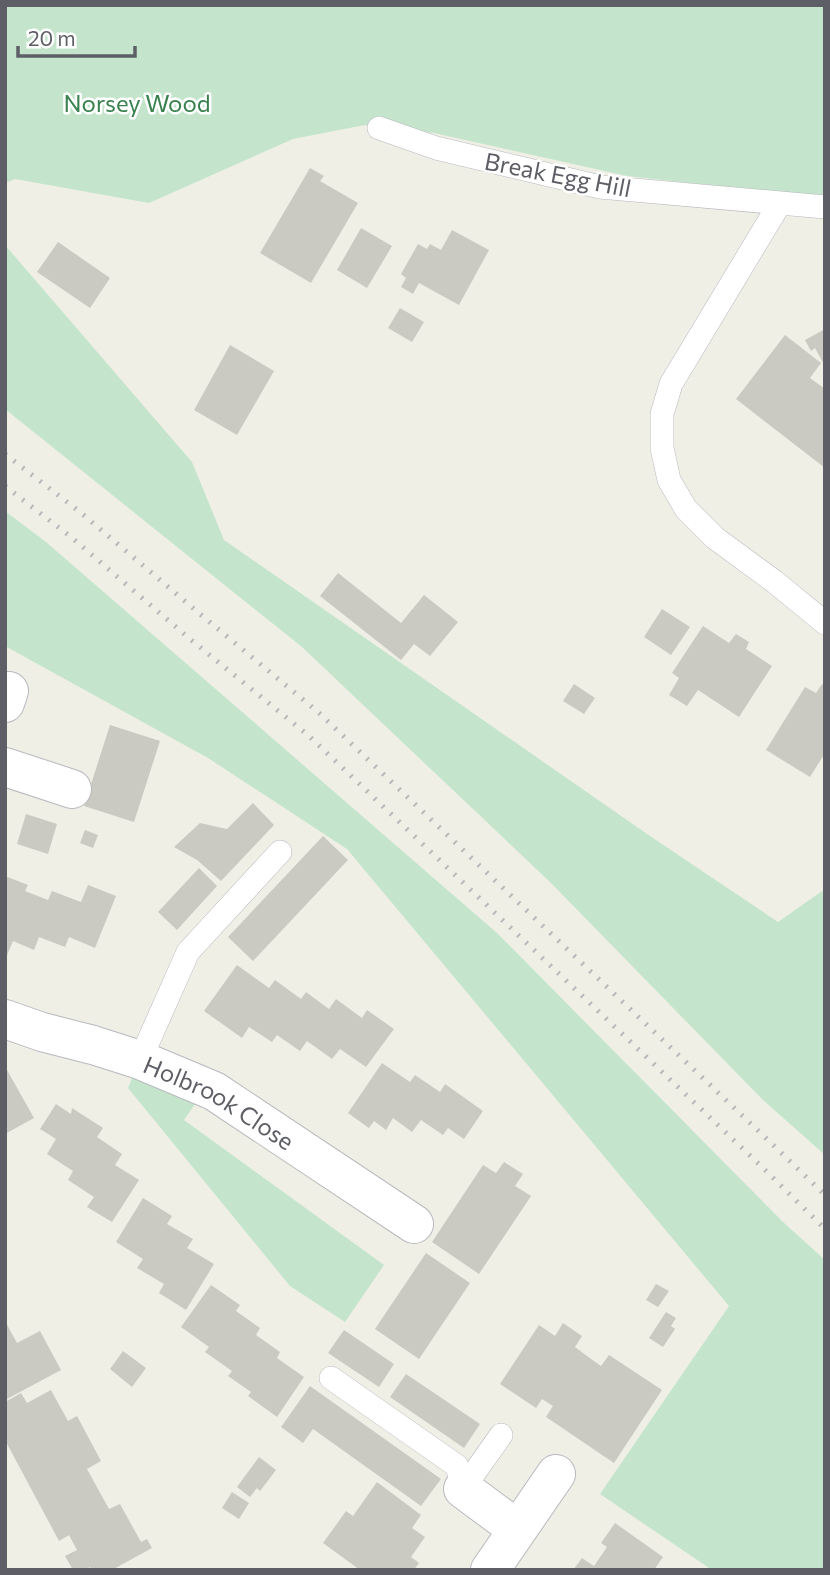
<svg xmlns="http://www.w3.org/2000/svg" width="830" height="1575" font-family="Commissioner,sans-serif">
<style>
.green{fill:#c4e5cc}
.building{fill:#cbcac2}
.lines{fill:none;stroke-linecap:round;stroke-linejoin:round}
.service-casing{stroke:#b8b9bf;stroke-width:24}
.minor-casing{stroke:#b8b9bf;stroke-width:40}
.service{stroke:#fff;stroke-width:23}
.minor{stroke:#fff;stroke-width:38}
.rail{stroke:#b8b8b9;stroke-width:5;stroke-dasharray:2 9;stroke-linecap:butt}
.labels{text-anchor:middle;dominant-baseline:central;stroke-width:5;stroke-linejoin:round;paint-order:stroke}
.park-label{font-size:24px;fill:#39814e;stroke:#fff}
.street-label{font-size:24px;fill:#5e5f66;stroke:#fff}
</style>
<rect width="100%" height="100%" fill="#efefe6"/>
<path class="green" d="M 5,5 L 825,5 L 825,198 L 627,176 L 434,133 L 365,125 L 293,139 L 149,203 L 15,179 L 5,183 Z
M 5,245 L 192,462 L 224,540 L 650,836 L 778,922 L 825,889 L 825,1155 L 763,1100 L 550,882 L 302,647 L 5,409 Z
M 5,511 L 46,542 L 497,933 L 783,1222 L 825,1260 L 825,1570 L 712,1570 L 600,1494 L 729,1306 L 347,849 L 208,758 L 5,646 Z
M 132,1078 L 195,1104 L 184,1120 L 384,1265 L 345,1322 L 290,1286 L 128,1088 Z"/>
<path class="building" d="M 310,168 L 324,176 L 320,181 L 358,203 L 311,283 L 260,253 Z
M 361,228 L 392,246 L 367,288 L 337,270 Z
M 452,230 L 489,250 L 459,305 L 419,283 L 413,294 L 401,287 L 406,278 L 401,274 L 418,244 L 427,249 L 430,244 L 441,250 Z
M 58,242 L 110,278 L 90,308 L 37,272 Z
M 400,308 L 424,322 L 412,342 L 388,328 Z
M 825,329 L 825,366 L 815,348 L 811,351 L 805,340 Z
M 785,335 L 821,363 L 810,378 L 825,389 L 825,468 L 736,399 Z
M 230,345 L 274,371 L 237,435 L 194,410 Z
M 338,573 L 401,623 L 424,595 L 458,622 L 430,656 L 414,644 L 401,660 L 320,596 Z
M 662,609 L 690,627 L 671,655 L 644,637 Z
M 703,626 L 729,643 L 736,634 L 749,642 L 746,649 L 772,666 L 739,717 L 698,690 L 687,706 L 669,695 L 679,678 L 672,673 Z
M 574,684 L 595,698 L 584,714 L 563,701 Z
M 822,684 L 825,686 L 825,753 L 810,777 L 766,750 L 805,687 L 816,693 Z
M 110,725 L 160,741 L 134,822 L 84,806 Z
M 253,803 L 274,825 L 221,881 L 197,860 L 174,847 L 200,823 L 227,829 Z
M 26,814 L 57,824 L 48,854 L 17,844 Z
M 85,830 L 98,835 L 93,848 L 80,843 Z
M 323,836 L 348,860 L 253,961 L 228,937 Z
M 199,868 L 217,886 L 177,930 L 158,912 Z
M 5,876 L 28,885 L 25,891 L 48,900 L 52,891 L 81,902 L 88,885 L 116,896 L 95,948 L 69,937 L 65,947 L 39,937 L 34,950 L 13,941 L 5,960 Z
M 237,965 L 269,988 L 275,980 L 301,999 L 306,992 L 329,1009 L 336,999 L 362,1018 L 367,1010 L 394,1029 L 366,1067 L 340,1049 L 332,1059 L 307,1041 L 300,1051 L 277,1035 L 272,1042 L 249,1027 L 242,1038 L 204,1011 Z
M 382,1063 L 410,1082 L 415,1075 L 440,1092 L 445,1084 L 483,1111 L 464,1139 L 448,1128 L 443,1135 L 421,1120 L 412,1132 L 393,1118 L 386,1130 L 374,1121 L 369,1128 L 348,1113 Z
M 7,1070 L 34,1118 L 5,1134 L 5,1071 Z
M 56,1104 L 71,1114 L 72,1108 L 103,1128 L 97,1137 L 122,1154 L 115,1165 L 139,1180 L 112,1222 L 87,1207 L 94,1197 L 68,1180 L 73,1171 L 47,1154 L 56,1139 L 40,1129 Z
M 504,1162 L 523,1174 L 515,1186 L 531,1196 L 479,1274 L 432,1242 L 483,1165 L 496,1173 Z
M 143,1198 L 172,1216 L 167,1224 L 193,1239 L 187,1248 L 214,1264 L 186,1310 L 159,1293 L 164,1284 L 137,1268 L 143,1259 L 116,1242 Z
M 426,1253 L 470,1283 L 419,1359 L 375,1329 Z
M 656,1284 L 669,1291 L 658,1307 L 646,1300 Z
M 211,1285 L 240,1305 L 236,1311 L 260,1328 L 256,1335 L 280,1352 L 277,1358 L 304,1377 L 277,1417 L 248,1396 L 251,1392 L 228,1376 L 232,1371 L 205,1352 L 209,1347 L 181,1327 Z
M 666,1312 L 676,1318 L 671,1326 L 675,1329 L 663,1347 L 649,1338 Z
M 5,1321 L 17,1343 L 40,1331 L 61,1370 L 5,1400 Z
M 563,1323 L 582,1336 L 575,1347 L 587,1356 L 601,1366 L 609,1355 L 662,1390 L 614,1463 L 546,1417 L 553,1406 L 542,1399 L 536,1408 L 500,1384 L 539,1325 L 555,1336 Z
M 344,1330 L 394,1364 L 379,1387 L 328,1353 Z
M 123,1351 L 146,1368 L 132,1387 L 110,1369 Z
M 406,1374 L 480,1424 L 464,1448 L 390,1397 Z
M 310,1386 L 441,1479 L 421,1506 L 313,1429 L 303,1443 L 281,1427 Z
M 51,1390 L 68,1421 L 77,1416 L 101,1461 L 87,1469 L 109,1509 L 120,1504 L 141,1542 L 147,1539 L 152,1548 L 112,1570 L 92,1570 L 90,1567 L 85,1570 L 73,1570 L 65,1556 L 77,1550 L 69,1535 L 59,1541 L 5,1440 L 5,1402 L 21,1393 L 27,1403 Z
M 259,1457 L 276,1470 L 260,1491 L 257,1488 L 250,1497 L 237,1487 Z
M 377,1482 L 421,1515 L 412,1528 L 425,1537 L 411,1557 L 419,1563 L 414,1570 L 360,1570 L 323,1543 L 346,1511 L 353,1516 Z
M 232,1492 L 249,1503 L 239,1519 L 222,1508 Z
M 615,1523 L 663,1557 L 654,1570 L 573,1570 L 582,1558 L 594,1566 L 607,1547 L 601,1543 Z"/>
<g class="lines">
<g class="service-casing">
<path id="service" d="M 379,128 L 436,148 L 600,187 L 825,207
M 780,203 L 671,384 L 662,414 L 662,448 L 669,480 L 686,509 L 715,538 L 775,582 L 825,623
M 140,1060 L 188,952 L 280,852
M 331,1378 L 457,1466 L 463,1489 L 501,1435"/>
</g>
<g class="minor-casing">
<g id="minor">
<path d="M 5,703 L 9,691"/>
<path d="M 5,767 L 72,789"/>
<path id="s1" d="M 5,1019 L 42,1032 L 93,1045 L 140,1060 L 214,1091 L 414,1224"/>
<path d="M 463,1489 L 517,1529"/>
<path d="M 490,1570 L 556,1474"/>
</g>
</g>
<use href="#service" class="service"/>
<use href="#minor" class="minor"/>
<path class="rail" d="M 5,454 L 80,512 L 200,614 L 318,712 L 771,1143 L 825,1195
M 5,486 L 71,537 L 190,639 L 309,736 L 762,1167 L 825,1229"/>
</g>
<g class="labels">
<g class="park-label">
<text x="137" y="102">Norsey Wood</text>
</g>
<g class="street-label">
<text transform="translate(558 174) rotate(11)">Break Egg Hill</text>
<text stroke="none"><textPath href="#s1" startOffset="231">Holbrook Close</textPath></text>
</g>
</g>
<rect width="830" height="1575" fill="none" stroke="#5e5f66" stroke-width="14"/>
<path d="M18 46v10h117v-10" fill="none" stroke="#5e5f66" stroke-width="3.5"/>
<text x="28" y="46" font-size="21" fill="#5e5f66" stroke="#ffffff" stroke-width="5" paint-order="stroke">20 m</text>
</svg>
